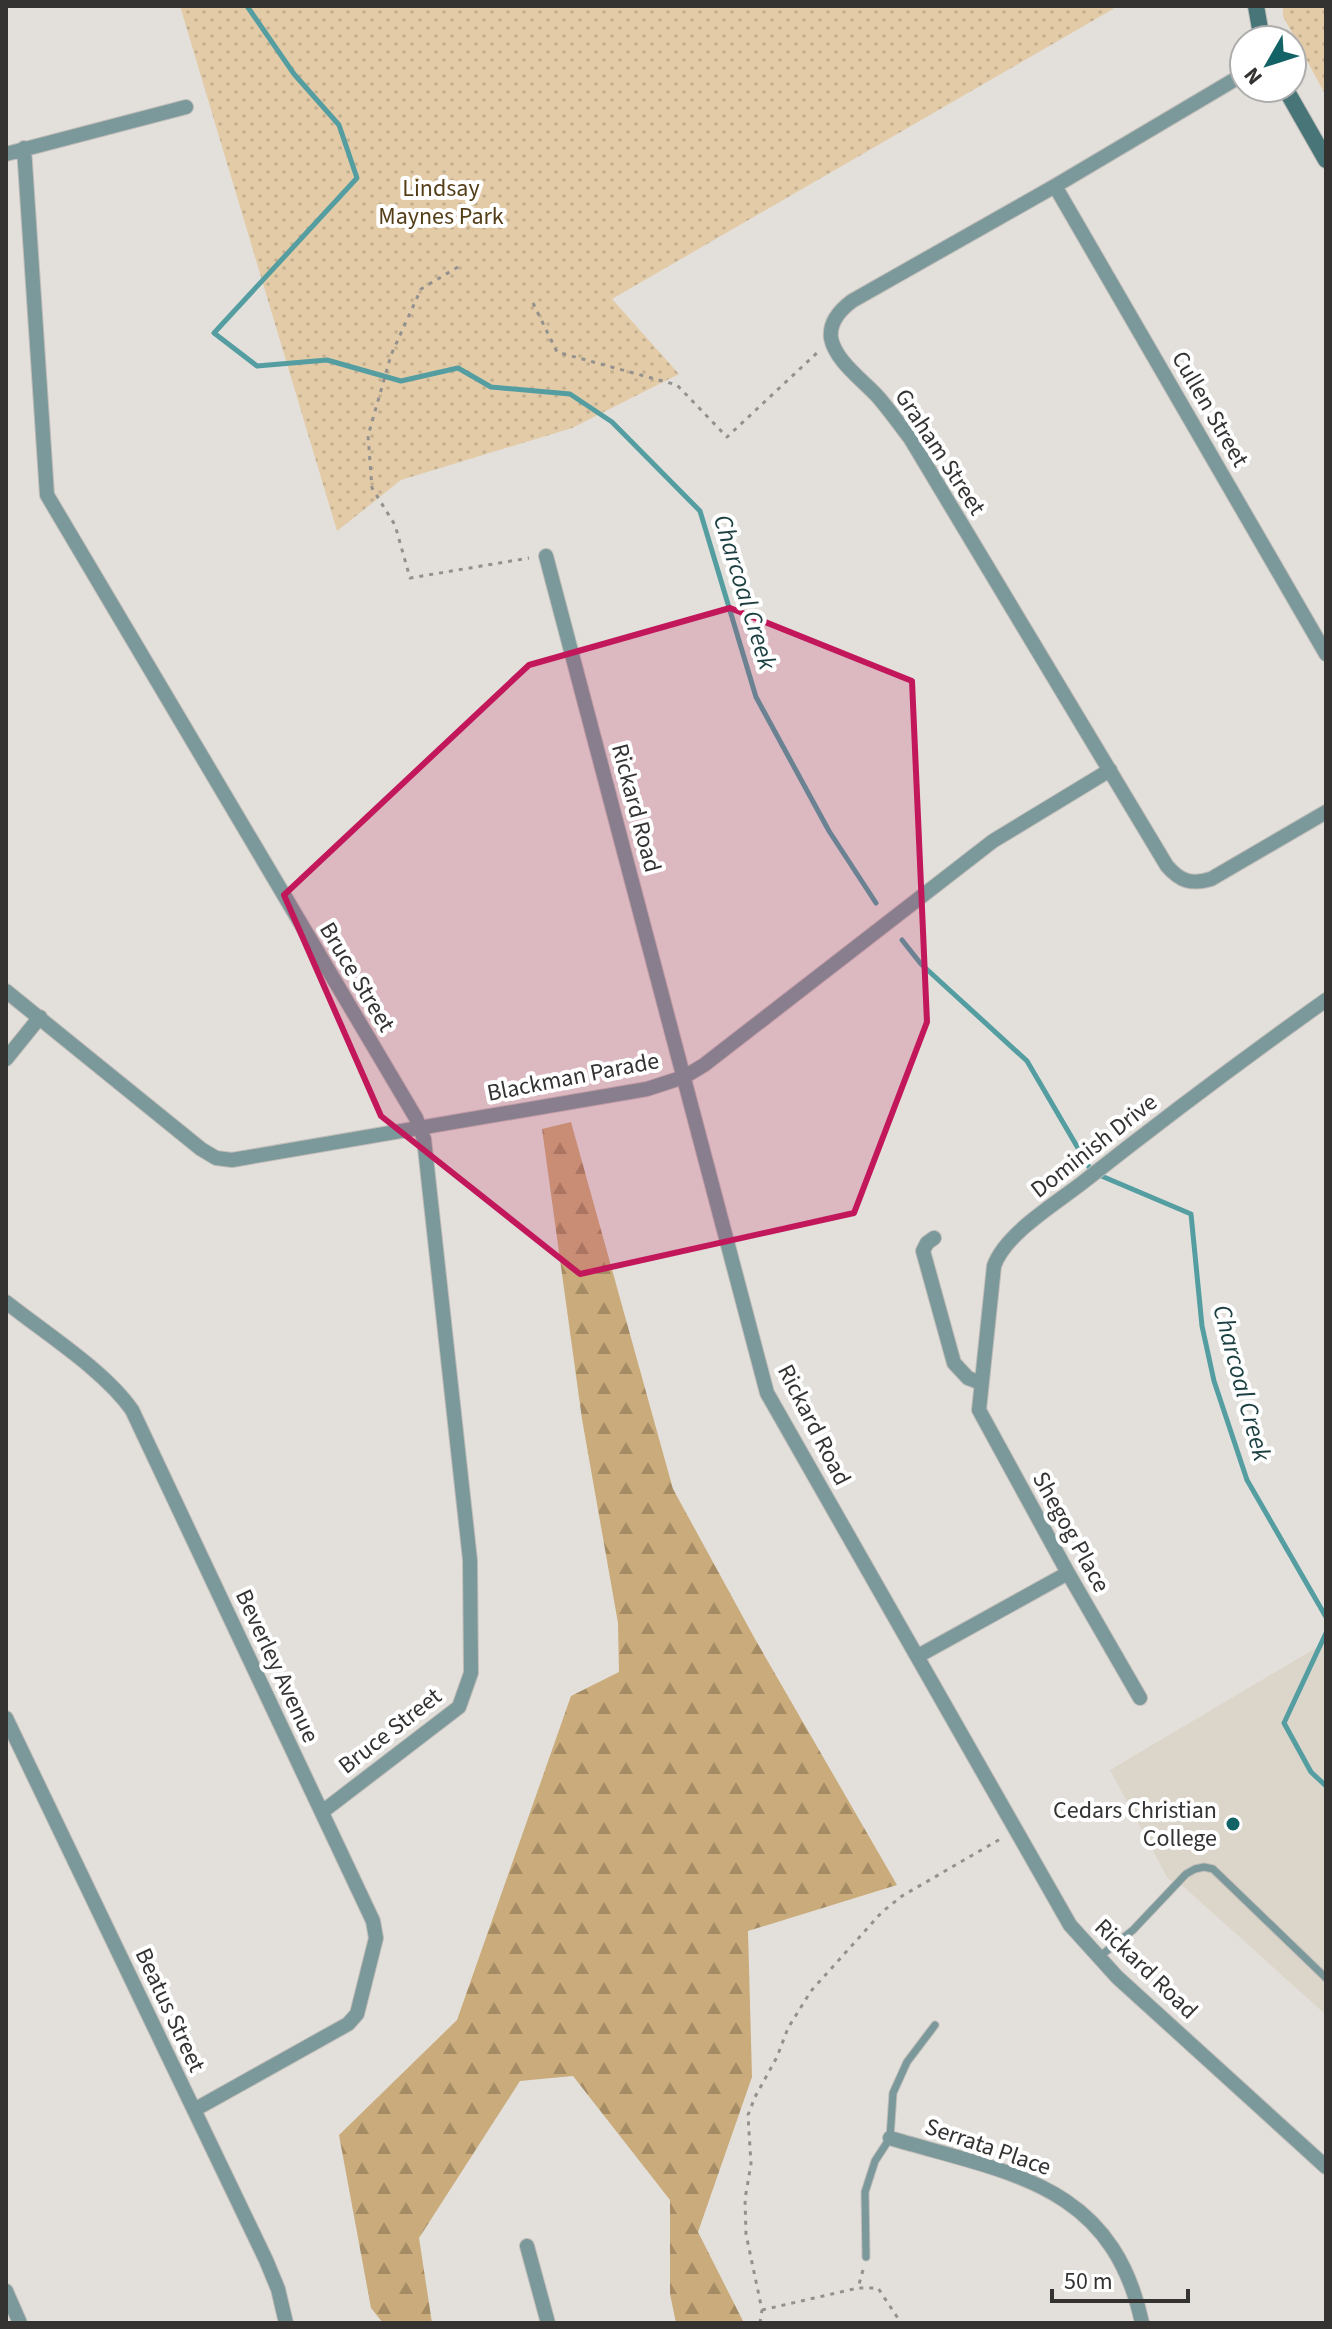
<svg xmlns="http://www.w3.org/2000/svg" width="1332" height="2329" font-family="'Source Sans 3',sans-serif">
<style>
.built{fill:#dcd5ca}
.forest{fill:url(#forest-firs)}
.park{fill:url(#park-dots)}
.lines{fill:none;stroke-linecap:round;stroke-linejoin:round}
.stream{stroke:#549da1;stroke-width:5}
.lane-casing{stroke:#c0bdb9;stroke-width:9}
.street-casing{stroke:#c0bdb9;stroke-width:16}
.secondary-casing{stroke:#c0bdb9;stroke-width:18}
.path{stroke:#93918e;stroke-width:3;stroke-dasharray:4 6;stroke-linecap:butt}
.lane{stroke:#7b989a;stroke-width:7}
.street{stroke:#7b989a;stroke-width:14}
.secondary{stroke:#487578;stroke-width:16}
.marked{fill:#c2185b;fill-opacity:0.2;stroke:#c2185b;stroke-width:6;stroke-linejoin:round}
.poi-dot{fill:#126266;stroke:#fff;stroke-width:3}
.labels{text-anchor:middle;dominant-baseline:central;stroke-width:8;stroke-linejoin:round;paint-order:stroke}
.park-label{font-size:24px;fill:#543e18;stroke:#fff}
.street-label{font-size:24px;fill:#343332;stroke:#fff}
.poi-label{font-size:24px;fill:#343332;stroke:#fff;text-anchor:end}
.water-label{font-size:26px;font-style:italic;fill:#1c3f41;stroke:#fff}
</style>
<defs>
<pattern id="forest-firs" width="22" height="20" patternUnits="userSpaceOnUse" patternTransform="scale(2)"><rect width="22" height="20" fill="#caab7b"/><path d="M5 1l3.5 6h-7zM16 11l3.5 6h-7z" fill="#a58c65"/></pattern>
<pattern id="park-dots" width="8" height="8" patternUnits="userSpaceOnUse" patternTransform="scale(2)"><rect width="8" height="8" fill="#e3cba7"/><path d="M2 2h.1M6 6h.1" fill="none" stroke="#c3af90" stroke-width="1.8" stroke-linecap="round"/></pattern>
</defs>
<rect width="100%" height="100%" fill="#e3e0db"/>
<path class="built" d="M 1326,1642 L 1326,2015 L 1184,1887 L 1168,1879 L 1110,1770 Z"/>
<path class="forest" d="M 571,1122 L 673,1489 L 755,1639 L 897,1885 L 748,1931 L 752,2077 L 698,2232 L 744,2323 L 676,2323 L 670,2294 L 670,2200 L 573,2076 L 520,2081 L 419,2238 L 432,2323 L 383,2323 L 371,2308 L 339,2135 L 457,2020 L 571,1696 L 619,1672 L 618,1623 L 582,1419 L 542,1129 Z"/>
<path class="park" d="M 180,6 L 1113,6 L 1113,9 L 612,299 L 679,374 L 572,428 L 401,480 L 337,531 Z
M 1283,6 L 1326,6 L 1326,96 L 1283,16 Z"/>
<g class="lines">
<path class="stream" d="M 247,6 L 294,74 L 339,125 L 357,178 L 214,333 L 257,366 L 327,360 L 401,381 L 458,368 L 491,387 L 570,394 L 612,422 L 700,511 L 756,697 L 829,831 L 876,903
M 902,940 L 921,964 L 1027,1061 L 1092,1172 L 1191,1214 L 1202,1326 L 1214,1381 L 1247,1480 L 1326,1617
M 1326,1633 L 1284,1723 L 1311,1772 L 1326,1786"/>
<g class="lane-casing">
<path id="lane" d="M 1099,1957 L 1133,1930 L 1186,1874 L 1195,1869 L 1204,1867 L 1213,1869 L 1326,1978
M 866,2257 L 865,2192 L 875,2161 L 890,2138 L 893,2093 L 907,2062 L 935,2025"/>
</g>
<g class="street-casing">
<path id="street" d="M 1244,74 L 1055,186 L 852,301 C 840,310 829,322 831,338 C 835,361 864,381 879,398 C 890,411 900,425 910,438 L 1167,866 C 1180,881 1191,885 1211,879 L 1326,812
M 24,148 L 47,495 L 416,1118 L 424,1139 L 470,1560 L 471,1673 L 459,1707 L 322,1812
M 6,154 L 186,107
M 1055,186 L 1326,654
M 546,556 L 767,1393 L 1070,1925 L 1117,1977 L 1326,2167
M 6,991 L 201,1149 L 216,1158 L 232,1160 L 647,1089 L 684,1077 L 704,1065 L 993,841 L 1110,770
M 6,1059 L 40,1017
M 934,1238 L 927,1243 L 923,1251 L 954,1363 L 968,1378 L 981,1383
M 6,1302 C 45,1333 104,1370 132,1410 L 373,1921 L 376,1938 L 357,2014 L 348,2024 L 194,2110
M 918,1656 L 1068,1573
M 1140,1698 L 1068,1573 L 979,1410 L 994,1266 C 1005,1234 1055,1204 1082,1183 C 1162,1120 1243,1059 1326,1000
M 6,1718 L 266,2260 L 278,2289 L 286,2323
M 890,2138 C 1007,2173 1112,2182 1142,2323
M 527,2246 L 548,2323
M 6,2291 L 20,2323"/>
</g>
<g class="secondary-casing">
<path id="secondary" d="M 1256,6 L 1262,40
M 1285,88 L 1326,160"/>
</g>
<path class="path" d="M 458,267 L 421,289 L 391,355 L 368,436 L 372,488 L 395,525 L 410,578 L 529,558
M 533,303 L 557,352 L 677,385 L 727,437 L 820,350
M 863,2270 L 858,2288 L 878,2288 L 901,2323
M 762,2310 L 858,2288
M 760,2323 L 762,2310 L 746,2234 L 745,2199 L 751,2164 L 748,2115 L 755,2097 L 777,2057 L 788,2028 L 811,1991 L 882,1912 L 902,1896 L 1002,1838"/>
<use href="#lane" class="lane"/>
<use href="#street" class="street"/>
<use href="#secondary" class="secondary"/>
</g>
<path class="marked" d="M 730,608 L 912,681 L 927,1022 L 854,1213 L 580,1274 L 381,1116 L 284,895 L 529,665 Z"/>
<circle class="poi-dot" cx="1233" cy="1824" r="8"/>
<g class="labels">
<g class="park-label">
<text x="441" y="188">Lindsay<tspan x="441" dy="28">Maynes Park</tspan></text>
</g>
<g class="street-label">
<text transform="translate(1210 409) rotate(60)">Cullen Street</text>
<text transform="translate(940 452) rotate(57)">Graham Street</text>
<text transform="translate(636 808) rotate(75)">Rickard Road</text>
<text transform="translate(357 977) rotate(59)">Bruce Street</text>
<text transform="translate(573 1077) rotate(-11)">Blackman Parade</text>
<text transform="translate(1094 1146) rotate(-38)">Dominish Drive</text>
<text transform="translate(814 1425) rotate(63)">Rickard Road</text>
<text transform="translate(1071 1532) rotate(61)">Shegog Place</text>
<text transform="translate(277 1666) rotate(65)">Beverley Avenue</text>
<text transform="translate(390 1731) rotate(-38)">Bruce Street</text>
<text transform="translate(1146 1969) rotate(44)">Rickard Road</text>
<text transform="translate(170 2010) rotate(65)">Beatus Street</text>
<text transform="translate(988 2147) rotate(19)">Serrata Place</text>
</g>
<g class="poi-label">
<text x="1217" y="1810">Cedars Christian<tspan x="1217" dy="28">College</tspan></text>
</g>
<g class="water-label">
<text transform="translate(745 592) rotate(73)">Charcoal Creek</text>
<text transform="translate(1242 1383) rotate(75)">Charcoal Creek</text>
</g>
</g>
<rect width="1332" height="2329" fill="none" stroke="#343332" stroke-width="16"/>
<g transform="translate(1268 64) rotate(231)"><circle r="38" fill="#ffffff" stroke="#aeadad" stroke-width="2"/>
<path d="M0-6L14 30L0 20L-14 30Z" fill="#126266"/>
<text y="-12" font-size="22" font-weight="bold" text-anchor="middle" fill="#343332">N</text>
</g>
<path d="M1052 2289v12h136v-12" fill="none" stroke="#343332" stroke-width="4"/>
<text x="1064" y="2289" font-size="24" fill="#343332" stroke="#ffffff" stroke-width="6" paint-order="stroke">50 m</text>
</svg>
